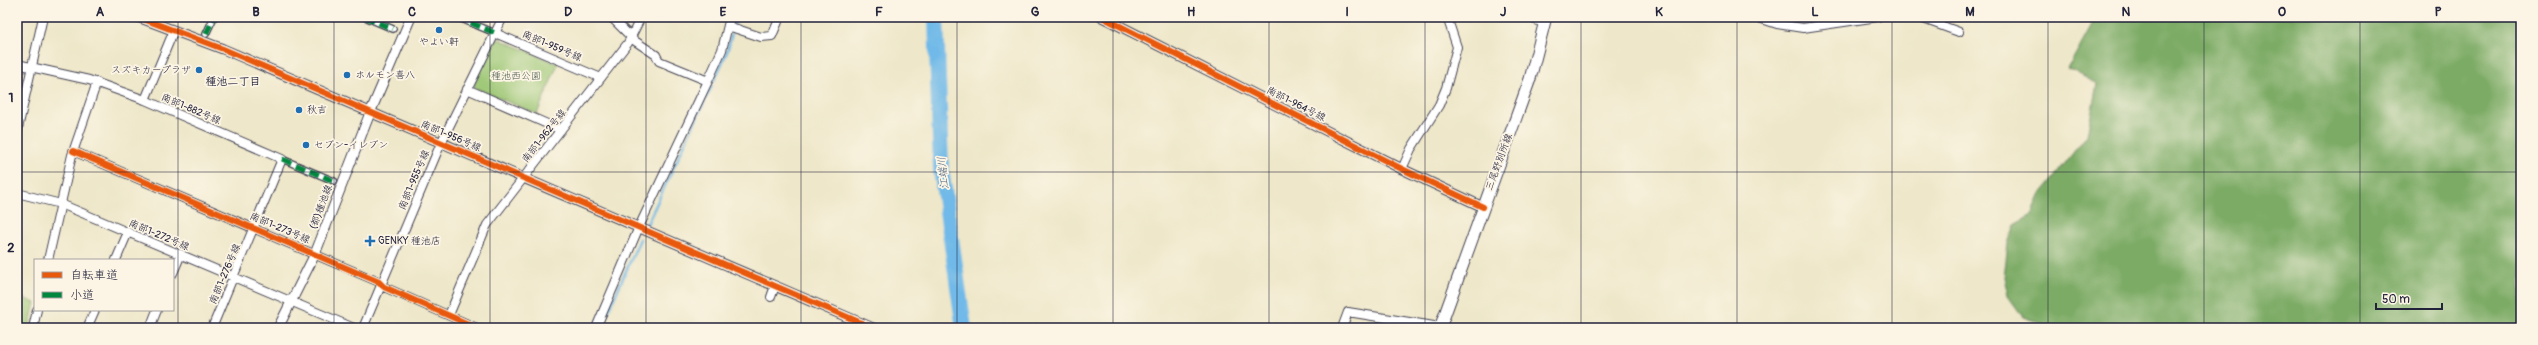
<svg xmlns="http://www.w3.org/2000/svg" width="2538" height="345" font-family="Pangolin,'Klee One',sans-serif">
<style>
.green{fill:#9bc673;stroke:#5e7457}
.forest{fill:#7cab65;stroke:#4f6650}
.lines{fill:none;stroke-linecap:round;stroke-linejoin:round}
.stream{stroke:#6fb9e8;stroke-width:2.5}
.river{stroke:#6fb9e8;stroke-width:16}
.pedestrian-casing{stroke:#414050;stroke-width:8}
.minor-casing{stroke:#414050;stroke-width:10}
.tertiary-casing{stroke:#414050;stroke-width:11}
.secondary-casing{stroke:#414050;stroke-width:13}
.pedestrian{stroke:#fff;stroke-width:5.5}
.minor{stroke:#fff;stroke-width:8}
.tertiary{stroke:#fff;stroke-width:9}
.secondary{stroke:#fff;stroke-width:11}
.quiet{stroke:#00873e;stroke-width:5;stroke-dasharray:10 5;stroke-linecap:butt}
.cycleway-casing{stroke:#fcf5e5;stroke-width:8}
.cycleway{stroke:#e8590c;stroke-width:6}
.grid{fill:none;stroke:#22223b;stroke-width:1;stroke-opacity:0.55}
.poi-dot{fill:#1f6fb2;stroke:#fcf5e5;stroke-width:1.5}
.labels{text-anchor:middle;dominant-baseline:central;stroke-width:3.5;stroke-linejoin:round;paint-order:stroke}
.poi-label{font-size:10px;fill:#22223b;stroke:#fcf5e5;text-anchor:start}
.street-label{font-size:10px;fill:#22223b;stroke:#fcf5e5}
.park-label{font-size:10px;fill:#4c5b4f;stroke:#fcf5e5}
.neighbourhood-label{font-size:11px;font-weight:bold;fill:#22223b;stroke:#fcf5e5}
.water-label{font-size:11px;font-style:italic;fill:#3d5778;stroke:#fcf5e5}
.neatline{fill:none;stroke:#22223b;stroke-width:1.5}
.grid-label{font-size:13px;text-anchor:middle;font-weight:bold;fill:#22223b}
</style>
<rect width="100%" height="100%" fill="#fcf5e5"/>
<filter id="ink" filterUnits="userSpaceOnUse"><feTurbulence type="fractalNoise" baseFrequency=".025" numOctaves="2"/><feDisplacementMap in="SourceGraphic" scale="8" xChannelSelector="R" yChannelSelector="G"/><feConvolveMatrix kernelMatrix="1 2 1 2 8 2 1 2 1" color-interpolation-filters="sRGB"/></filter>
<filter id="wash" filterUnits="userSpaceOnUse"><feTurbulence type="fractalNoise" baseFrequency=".012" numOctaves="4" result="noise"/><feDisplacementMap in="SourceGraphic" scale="16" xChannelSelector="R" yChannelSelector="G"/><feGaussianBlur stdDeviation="0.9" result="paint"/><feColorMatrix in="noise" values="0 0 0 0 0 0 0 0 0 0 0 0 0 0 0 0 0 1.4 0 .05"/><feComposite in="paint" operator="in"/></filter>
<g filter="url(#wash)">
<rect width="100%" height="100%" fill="#eee7c9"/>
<path class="green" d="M 499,39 L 558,64 L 537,114 L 475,88 L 474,84 L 495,41 Z
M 17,295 L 35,303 L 29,328 L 17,328 Z"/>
<path class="forest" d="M 2096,17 L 2521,17 L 2521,328 L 2055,328 L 2023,317 L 2008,296 L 2004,277 L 2008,243 L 2015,225 L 2031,216 L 2041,194 L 2087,135 L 2097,84 L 2068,68 Z"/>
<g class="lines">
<path class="stream" d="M 734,17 L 735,24
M 714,81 L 727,52 L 732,33
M 647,224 L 712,86
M 601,328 L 640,239"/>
<path class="river" d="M 936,17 L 941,169 L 964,328"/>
</g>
</g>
<g filter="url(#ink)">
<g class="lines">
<g class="pedestrian-casing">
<path id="pedestrian" d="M 365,17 L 393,29
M 457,17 L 495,33
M 206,34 L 214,17
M 282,159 L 334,181"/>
</g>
<g class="minor-casing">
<path id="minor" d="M 611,17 L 635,41 L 656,55 L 659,61 L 708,81 L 722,50 L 730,17
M 1529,17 L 1545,24
M 1756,17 L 1777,24 L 1803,28 L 1878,17
M 1918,17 L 1959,32
M 728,26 L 761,37 L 772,36 L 780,17
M 495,33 L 601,78
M 17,64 L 89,80 L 145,100 L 282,159 L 212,328
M 467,89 L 561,130
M 145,100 L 174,30
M 17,133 L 43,17
M 73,151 L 379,282 L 384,287 L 477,328
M 1402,169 L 1411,149 L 1439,105 L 1446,88 L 1457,47 L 1447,17
M 17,193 L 61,204 L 354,328
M 48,260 L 72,155 L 97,82
M 116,260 L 128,232
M 173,273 L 181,254
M 771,297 L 775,286
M 449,315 L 487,225 L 628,43 L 641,17
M 33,328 L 37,310
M 87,328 L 95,310
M 150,328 L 157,310
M 363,328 L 441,143 L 503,17
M 596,328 L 639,227 L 708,81
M 1342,328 L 1348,312 L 1440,327"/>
</g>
<g class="tertiary-casing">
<path id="tertiary" d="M 138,17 L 223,49 L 873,328
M 1102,17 L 1402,169 L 1483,207
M 278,328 L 315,254 L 370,113 L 411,17"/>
</g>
<g class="secondary-casing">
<path id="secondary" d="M 1440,328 L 1530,79 L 1546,17"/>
</g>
<use href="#pedestrian" class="pedestrian"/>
<use href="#minor" class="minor"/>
<use href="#tertiary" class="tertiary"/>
<use href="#secondary" class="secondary"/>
<path class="quiet" d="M 365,17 L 393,29
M 457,17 L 495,33
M 206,34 L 214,17
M 282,159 L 334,181"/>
<g class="cycleway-casing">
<path id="cycleway" d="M 138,17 L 223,49 L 873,328
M 1102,17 L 1402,169 L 1483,207
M 73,151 L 379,282 L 384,287 L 477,328"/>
</g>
<use href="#cycleway" class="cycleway"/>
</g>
</g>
<path class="grid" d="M 178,17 L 178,328M 334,17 L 334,328M 490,17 L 490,328M 646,17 L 646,328M 801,17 L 801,328M 957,17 L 957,328M 1113,17 L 1113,328M 1269,17 L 1269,328M 1425,17 L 1425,328M 1581,17 L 1581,328M 1737,17 L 1737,328M 1892,17 L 1892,328M 2048,17 L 2048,328M 2204,17 L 2204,328M 2360,17 L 2360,328M 17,172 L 2521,172"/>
<g class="poi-dot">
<circle cx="439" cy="30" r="4"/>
<circle cx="199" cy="70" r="4"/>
<circle cx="347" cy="75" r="4"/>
<circle cx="299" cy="110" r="4"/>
<circle cx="306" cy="145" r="4"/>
<path d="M368 235h4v4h4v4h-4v4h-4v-4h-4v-4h4z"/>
</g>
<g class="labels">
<g class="poi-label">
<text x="439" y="42" text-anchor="middle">やよい軒</text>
<text x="191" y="70" text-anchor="end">スズキカープラザ</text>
<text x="355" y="75">ホルモン喜八</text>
<text x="307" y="110">秋吉</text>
<text x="314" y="145">セブン-イレブン</text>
<text x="378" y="241">GENKY 種池店</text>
</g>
<g class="street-label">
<text transform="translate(552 46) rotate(23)">南部1-959号線</text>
<text transform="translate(1296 104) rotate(27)">南部1-964号線</text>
<text transform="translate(191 109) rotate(23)">南部1-882号線</text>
<text transform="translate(451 136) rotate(23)">南部1-956号線</text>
<text transform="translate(544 136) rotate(-52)">南部1-962号線</text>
<text transform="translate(1499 162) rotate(-70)">三尾野別所線</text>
<text transform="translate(414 180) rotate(-67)">南部1-955号線</text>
<text transform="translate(321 207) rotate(-69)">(都)種池線</text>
<text transform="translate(280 228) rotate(23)">南部1-273号線</text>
<text transform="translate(159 235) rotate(23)">南部1-272号線</text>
<text transform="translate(225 274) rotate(-67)">南部1-276号線</text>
</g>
<g class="park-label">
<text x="516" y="76">種池西公園</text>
</g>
<g class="neighbourhood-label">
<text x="233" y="81">種池二丁目</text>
</g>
<g class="water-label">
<text transform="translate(943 173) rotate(-96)">江端川</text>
</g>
</g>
<rect width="2538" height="345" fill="none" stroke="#fcf5e5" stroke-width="44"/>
<rect x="34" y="259" width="140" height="52" fill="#fcf5e5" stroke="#a5a1a1"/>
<rect x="42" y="272" width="20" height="6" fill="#e8590c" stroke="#a5a1a1"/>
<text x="70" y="279" font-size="12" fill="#22223b">自転車道</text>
<rect x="42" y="292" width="20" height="6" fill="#00873e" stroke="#a5a1a1"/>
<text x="70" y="299" font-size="12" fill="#22223b">小道</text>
<path d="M2376 303v6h66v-6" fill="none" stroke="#22223b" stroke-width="2"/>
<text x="2382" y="303" font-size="12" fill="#22223b" stroke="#fcf5e5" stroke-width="3" paint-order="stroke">50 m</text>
<rect x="22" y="22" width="2494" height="301" class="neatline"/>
<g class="grid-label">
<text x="100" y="16">A</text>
<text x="256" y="16">B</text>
<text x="412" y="16">C</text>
<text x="568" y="16">D</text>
<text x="723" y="16">E</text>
<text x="879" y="16">F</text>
<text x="1035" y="16">G</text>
<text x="1191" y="16">H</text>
<text x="1347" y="16">I</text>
<text x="1503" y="16">J</text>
<text x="1659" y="16">K</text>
<text x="1815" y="16">L</text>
<text x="1970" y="16">M</text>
<text x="2126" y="16">N</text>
<text x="2282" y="16">O</text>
<text x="2438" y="16">P</text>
<text x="11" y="102">1</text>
<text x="11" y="252">2</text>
</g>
</svg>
